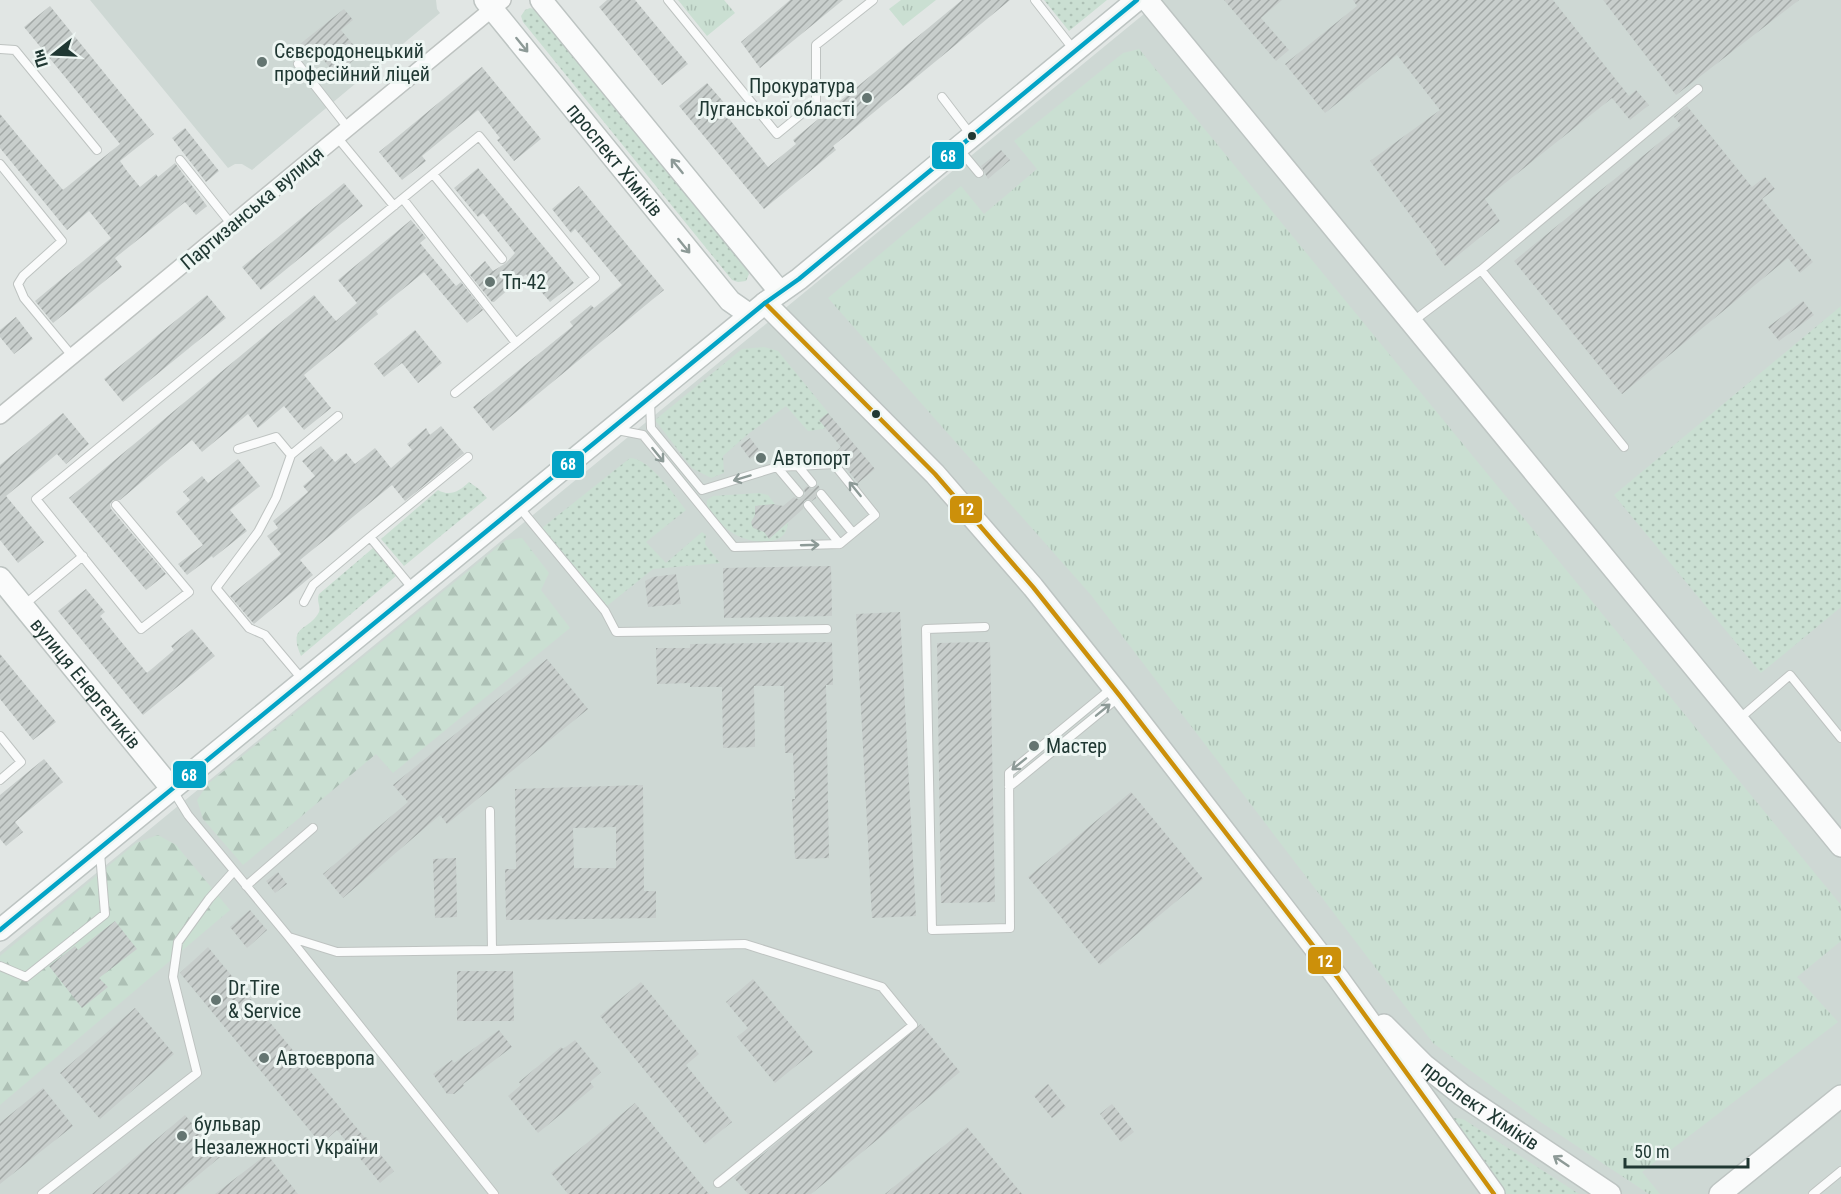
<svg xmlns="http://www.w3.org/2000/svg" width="1841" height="1194" font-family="'Roboto Condensed',sans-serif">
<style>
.built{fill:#ced8d4}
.grass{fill:url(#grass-dots)}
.forest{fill:url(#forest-firs)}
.park{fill:url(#park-tufts)}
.building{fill:url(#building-hatch);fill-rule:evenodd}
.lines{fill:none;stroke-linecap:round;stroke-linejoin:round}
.lane-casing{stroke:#bec3c1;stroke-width:10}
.street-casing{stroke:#bec3c1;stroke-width:18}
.secondary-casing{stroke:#bdc4c2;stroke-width:24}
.lane{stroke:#fafbfb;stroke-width:8}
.street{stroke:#fafbfb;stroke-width:15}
.secondary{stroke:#fafbfb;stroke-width:21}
.bus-1-casing{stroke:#eef6f3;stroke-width:9}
.bus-2-casing{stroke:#eef6f3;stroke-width:9}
.bus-1{stroke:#cc900a;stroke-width:4.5}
.bus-2{stroke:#02a3c6;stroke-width:4.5}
.oneway{stroke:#8d9a97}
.poi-dot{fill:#647571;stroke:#eef6f3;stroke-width:2}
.bus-dot{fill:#203833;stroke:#eef6f3;stroke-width:2}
.labels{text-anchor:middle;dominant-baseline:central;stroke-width:6;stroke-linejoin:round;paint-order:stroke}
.poi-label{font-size:20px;fill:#203833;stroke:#eef6f3;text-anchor:start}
.street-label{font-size:20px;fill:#203833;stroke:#eef6f3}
.line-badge{stroke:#eef6f3;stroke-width:2}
.badge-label{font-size:16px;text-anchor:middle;font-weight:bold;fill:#fff}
</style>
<defs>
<pattern id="grass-dots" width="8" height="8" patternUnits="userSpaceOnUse" patternTransform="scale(1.5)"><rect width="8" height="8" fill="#cadfd2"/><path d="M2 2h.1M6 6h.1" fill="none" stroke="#adc0b5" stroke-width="1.8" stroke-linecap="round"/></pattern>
<pattern id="forest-firs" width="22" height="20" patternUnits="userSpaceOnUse" patternTransform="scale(1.5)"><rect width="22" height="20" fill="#cadfd2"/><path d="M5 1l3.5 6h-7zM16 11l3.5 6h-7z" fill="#adc0b5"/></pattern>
<pattern id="park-tufts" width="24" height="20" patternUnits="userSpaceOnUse" patternTransform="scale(1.5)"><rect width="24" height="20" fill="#cadfd2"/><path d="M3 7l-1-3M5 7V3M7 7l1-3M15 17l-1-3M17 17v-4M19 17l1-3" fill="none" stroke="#adc0b5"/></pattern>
<pattern id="building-hatch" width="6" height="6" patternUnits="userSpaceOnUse" patternTransform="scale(1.5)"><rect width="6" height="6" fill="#c8cecc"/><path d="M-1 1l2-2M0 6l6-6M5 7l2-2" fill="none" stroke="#a2a8a6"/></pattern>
</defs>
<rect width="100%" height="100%" fill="#e1e6e4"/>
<path class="built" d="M 90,0 L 436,0 L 437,9 L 440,13 L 252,170 L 242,164 L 235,164 L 228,168 Z
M 1161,0 L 1841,0 L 1841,1194 L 0,1194 L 0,952 Z"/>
<path class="grass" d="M 1044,0 L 1107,0 L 1069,31 Z
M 530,8 L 537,10 L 747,267 L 749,274 L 746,281 L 738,282 L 732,280 L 523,22 L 521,16 L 525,10 Z
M 1841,306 L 1841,607 L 1761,673 L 1614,495 Z
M 764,347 L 778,351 L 835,421 L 823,429 L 808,431 L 786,406 L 748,434 L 723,456 L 724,473 L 711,478 L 692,468 L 655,420 L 742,349 Z
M 630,458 C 649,458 674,495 686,510 L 646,542 L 666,563 L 702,532 L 706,535 L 705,544 L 720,563 L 653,569 L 607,606 L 542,528 Z
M 469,482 L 479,489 L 487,498 L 404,566 L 381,539 L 438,490 C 450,497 460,491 469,482 Z
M 759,493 L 768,495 L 788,521 C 788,550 748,544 731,532 C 722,526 712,517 707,508 L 707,500 L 713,496 Z
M 373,548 L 396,576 L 301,656 C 287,624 310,631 319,612 C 321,606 316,601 319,594 Z
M 1454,1118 L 1463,1119 L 1579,1194 L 1502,1194 L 1452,1121 Z"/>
<path class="forest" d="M 522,538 L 549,573 L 541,590 L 570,628 L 393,773 L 376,754 L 243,865 L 203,819 L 197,800 L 208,784 L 506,540 Z
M 158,835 L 176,845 L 230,910 L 0,1105 L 0,956 L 136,843 Z"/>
<path class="park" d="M 678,0 L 724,0 L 735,13 L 707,36 Z
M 901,0 L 936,0 L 903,26 L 889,9 Z
M 1139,49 L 1841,905 L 1841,941 L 1797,977 L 1838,1022 L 1642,1172 L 1660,1194 L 1649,1194 L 1542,1123 L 1433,1043 L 1091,595 L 828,298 L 961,186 L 984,214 L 1037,169 L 1014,141 L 1123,53 Z"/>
<path class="building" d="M 607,0 L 635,0 L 688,64 L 662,85 L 599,7 Z
M 790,0 L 843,0 L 760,68 L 741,42 Z
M 962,0 L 1010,0 L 833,146 L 836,150 L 764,209 L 679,106 L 707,83 L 727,106 L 722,110 L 768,167 L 796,144 L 793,140 Z
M 1224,0 L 1282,0 L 1261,18 L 1289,50 L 1276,61 Z
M 1353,0 L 1553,0 L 1629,96 L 1636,90 L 1649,105 L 1630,120 L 1612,98 L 1485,199 L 1500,221 L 1445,266 L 1435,253 L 1437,251 L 1370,161 L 1440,110 L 1397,55 L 1325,113 L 1285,64 L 1357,6 Z
M 1603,0 L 1799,0 L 1676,95 Z
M 50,6 L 154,134 L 120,161 L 127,171 L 140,187 L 156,174 L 158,177 L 175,163 L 207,206 L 196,215 L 185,202 L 115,258 L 122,267 L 53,323 L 35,301 L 111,238 L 89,211 L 67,230 L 0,148 L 0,114 L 63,190 L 120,144 L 24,27 Z
M 344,9 L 353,20 L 341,30 L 361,54 L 336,75 L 316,51 L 310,56 L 300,44 Z
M 482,67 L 541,139 L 514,161 L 497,140 L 500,138 L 478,110 L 422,156 L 426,161 L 402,180 L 379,152 Z
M 1687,106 L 1752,187 L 1765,177 L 1775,189 L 1762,199 L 1813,262 L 1800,273 L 1788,258 L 1622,394 L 1514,261 L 1681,125 L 1674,117 Z
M 185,128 L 219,171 L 206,182 L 172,138 Z
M 1001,150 L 1010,160 L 988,179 L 981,166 Z
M 478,168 L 574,283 L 550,302 L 526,274 L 494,302 L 492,302 L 470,275 L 485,261 L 493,271 L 506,263 L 515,253 L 483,213 L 478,217 L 454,188 Z
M 344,183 L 363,206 L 261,290 L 242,267 Z
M 579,186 L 664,290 L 493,431 L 473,407 L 573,326 L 570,322 L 591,305 L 594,308 L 622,285 L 575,229 L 571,233 L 552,209 Z
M 411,220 L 426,238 L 420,243 L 456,286 L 461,282 L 483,310 L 467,323 L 424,272 L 376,311 L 378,314 L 304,375 L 331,408 L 304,430 L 284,406 L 258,428 L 248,414 L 202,452 L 192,440 L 120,500 L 113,500 L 110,504 L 111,509 L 166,574 L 146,590 L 69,498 L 314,295 L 336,321 L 357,303 L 338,280 Z
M 207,295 L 226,318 L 123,402 L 104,379 Z
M 1803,301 L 1814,315 L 1779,341 L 1768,327 Z
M 16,317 L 33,339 L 14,354 L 0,337 L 0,330 Z
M 415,330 L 442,363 L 418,383 L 402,363 L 384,377 L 374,364 Z
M 63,413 L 89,444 L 66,464 L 57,454 L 6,496 L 44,542 L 18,563 L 0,540 L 0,465 Z
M 828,413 L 875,469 L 858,483 L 834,453 L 841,447 L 819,420 Z
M 441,426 L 464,453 L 405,501 L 392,485 L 300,560 L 313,575 L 254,624 L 253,623 L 230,596 L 281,554 L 267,536 L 278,528 L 273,521 L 308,492 L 303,486 L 315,476 L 302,461 L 321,446 L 335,462 L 346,453 L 355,464 L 375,448 L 391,468 L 412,450 L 407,444 L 426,428 L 430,435 Z
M 750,438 L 760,451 L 750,459 L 740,445 Z
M 238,459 L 260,486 L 230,510 L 247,531 L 213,558 L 212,556 L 187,575 L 178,564 L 203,545 L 176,512 L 190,500 L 183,492 L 202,476 L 208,483 Z
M 818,485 L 820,488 L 816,491 L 816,498 L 812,501 L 808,499 L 804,501 L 803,509 L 769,539 L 764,532 L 753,528 L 751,522 L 755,515 L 755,506 L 773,504 L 783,506 L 794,497 L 798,499 L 802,498 L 805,494 L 804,489 L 807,486 L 812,489 Z
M 831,566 L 832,616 L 724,618 L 723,568 Z
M 676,574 L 681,604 L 648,607 L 645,581 L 653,577 Z
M 86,589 L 105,612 L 100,616 L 147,673 L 174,650 L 171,646 L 192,629 L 215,656 L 143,715 L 58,611 Z
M 900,612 L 916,916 L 872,918 L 856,614 Z
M 832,642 L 833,685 L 826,685 L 829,858 L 795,859 L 792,799 L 795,799 L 793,753 L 785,753 L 784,686 L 754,686 L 755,747 L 723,748 L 722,687 L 690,687 L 690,683 L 657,684 L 656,648 L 690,648 L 690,644 Z
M 990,642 L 995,902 L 941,903 L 937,643 Z
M 0,654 L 56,722 L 33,740 L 0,699 Z
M 547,659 L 588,709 L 447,824 L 440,815 L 343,898 L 323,874 L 408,802 L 393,785 Z
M 44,759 L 63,782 L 15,822 L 23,832 L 6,846 L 0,839 L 0,795 Z
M 643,785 L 644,891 L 656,891 L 656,918 L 506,920 L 505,869 L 516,869 L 515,789 ZM 616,827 L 616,868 L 574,868 L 573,828 Z
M 1131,792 L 1203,879 L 1100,965 L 1028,877 Z
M 456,858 L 457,917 L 435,918 L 433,859 Z
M 278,872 L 287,884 L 275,893 L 266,881 Z
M 250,910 L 267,930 L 247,948 L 230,927 Z
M 115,921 L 137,949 L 99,978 L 108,987 L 82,1008 L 49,966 L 75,946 L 78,950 Z
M 208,947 L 365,1138 L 366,1137 L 394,1171 L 380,1183 L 337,1130 L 321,1144 L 180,973 Z
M 457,971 L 513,971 L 514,1021 L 457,1021 Z
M 753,979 L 813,1052 L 775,1083 L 737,1037 L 748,1028 L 726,1002 Z
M 641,982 L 699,1054 L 686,1065 L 732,1122 L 705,1144 L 600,1016 Z
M 135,1008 L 174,1054 L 100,1119 L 60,1073 Z
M 921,1024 L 960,1072 L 811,1194 L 748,1194 L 734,1178 Z
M 499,1030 L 512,1047 L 463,1084 L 464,1086 L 454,1094 L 447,1094 L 433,1074 L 452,1060 L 454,1063 Z
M 575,1040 L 601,1072 L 590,1082 L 594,1087 L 538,1133 L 508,1096 L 521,1085 L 519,1082 L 561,1047 L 563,1049 Z
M 1048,1084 L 1066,1107 L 1052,1118 L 1034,1096 Z
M 43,1088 L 73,1126 L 0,1184 L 0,1123 Z
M 635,1103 L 709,1194 L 568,1194 L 551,1173 Z
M 1112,1104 L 1134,1132 L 1121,1142 L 1100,1114 Z
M 185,1115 L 220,1157 L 176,1194 L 92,1194 Z
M 967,1127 L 1022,1194 L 885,1194 Z
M 267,1154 L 298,1194 L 215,1194 Z"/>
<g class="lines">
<g class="lane-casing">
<path id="lane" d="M 668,0 L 777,134 L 816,102 L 816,45 L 873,0
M 1035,0 L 1074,50
M 0,49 L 15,50 L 97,150
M 298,64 L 348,128
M 942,97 L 971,135
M 337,137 L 394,206
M 959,149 L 979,173
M 180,160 L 232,225
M 0,164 L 62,241 L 23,276 L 18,284 L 24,298 L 73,357
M 433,174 L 502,259
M 403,199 L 516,343
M 1481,270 L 1698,89
M 1412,322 L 1481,270 L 1624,447
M 617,430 L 643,435 L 734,547 L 840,544 L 875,515 L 834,464 L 777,467 L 702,490 L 651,428 L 650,401
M 238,449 L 276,437 L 291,455
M 798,466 L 812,483
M 777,467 L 799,493
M 821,494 L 853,533
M 116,505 L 189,592 L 141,629 L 36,499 L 479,136 L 595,278 L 455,393
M 808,505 L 840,544
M 519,507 L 605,611 L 616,632 L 827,629
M 413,589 L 370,537 L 468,457
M 304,602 L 313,585 L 370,537
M 24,605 L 83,556
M 985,627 L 926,629 L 932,930 L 1010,928 L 1009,773 L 1112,688
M 302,679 L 265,635 L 249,628 L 216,588 L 258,532 L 276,498 L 291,455 L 338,416
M 1739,719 L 1790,675 L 1841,738
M 0,736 L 21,762 L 0,780
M 1009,787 L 1119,697
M 172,789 L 188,815 L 288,936 L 494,1194
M 246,886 L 313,828
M 289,937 L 337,952 L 492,950 L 490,811
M 492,950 L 745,944 L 882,987 L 913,1025 L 718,1183
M 0,966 L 26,977 L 105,914 L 100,853
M 42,1194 L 197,1073 L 173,977 L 178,942 L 209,899 L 234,871
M 1813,1194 L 1841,1171"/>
</g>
<g class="street-casing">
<path id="street" d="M 0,416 L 503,0"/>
</g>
<g class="secondary-casing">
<g id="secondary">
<path id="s1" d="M 485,0 L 730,301 L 750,315"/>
<path d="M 541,0 L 780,292"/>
<path d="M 1147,0 L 1841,846"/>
<path d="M 765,303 L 935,474 L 1033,587 L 1120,696 L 1338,978 L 1494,1194"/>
<path id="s2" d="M 0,578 L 172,789"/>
<path d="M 0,930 L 765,303 L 799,279 L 1137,0"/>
<path id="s3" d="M 1384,1025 L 1424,1065 L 1462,1095 L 1610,1194"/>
<path d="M 1720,1194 L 1841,1096"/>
</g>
</g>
<use href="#lane" class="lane"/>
<use href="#street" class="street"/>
<use href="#secondary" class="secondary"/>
<g class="bus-1-casing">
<path id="bus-1" d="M 765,303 L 935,474 L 1033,587 L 1120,696 L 1338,978 L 1494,1194"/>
</g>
<g class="bus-2-casing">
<path id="bus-2" d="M 0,930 L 765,303 L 799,279 L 1137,0"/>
</g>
<use href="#bus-1" class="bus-1"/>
<use href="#bus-2" class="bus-2"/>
</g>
<defs><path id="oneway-shaft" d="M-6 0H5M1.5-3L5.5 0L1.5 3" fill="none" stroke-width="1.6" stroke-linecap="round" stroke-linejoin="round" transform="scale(1.5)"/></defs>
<g class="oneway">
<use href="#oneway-shaft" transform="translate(522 45) rotate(51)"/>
<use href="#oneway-shaft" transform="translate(677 166) rotate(-129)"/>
<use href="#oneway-shaft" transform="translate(684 246) rotate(51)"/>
<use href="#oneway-shaft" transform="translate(658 455) rotate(51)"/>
<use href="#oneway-shaft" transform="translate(742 478) rotate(163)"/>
<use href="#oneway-shaft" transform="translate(855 489) rotate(-129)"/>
<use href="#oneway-shaft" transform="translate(810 545) rotate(-2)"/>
<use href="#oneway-shaft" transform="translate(1103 710) rotate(-39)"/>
<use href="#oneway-shaft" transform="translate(1019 764) rotate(141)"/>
<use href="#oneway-shaft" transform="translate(1561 1161) rotate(-146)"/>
</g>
<g class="poi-dot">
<circle cx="262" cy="62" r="6"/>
<circle cx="867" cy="98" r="6"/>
<circle cx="490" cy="282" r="6"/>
<circle cx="761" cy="458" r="6"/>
<circle cx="1034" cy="746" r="6"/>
<circle cx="216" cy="1000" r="6"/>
<circle cx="264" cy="1058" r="6"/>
<circle cx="182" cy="1136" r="6"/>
</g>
<g class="bus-dot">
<circle cx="972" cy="136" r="5"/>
<circle cx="876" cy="414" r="5"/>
</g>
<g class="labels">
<g class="poi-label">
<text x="274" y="51">Сєвєродонецький<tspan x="274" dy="23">професійний ліцей</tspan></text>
<text x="855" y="86" text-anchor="end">Прокуратура<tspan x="855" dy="23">Луганської області</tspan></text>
<text x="502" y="282">Тп-42</text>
<text x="773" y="458">Автопорт</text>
<text x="1046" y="746">Мастер</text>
<text x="228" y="988">Dr.Tire<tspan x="228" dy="23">&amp; Service</tspan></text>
<text x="276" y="1058">Автоєвропа</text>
<text x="194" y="1124">бульвар<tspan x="194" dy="23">Незалежності України</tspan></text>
</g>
<g class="street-label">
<text stroke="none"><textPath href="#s1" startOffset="206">проспект Хіміків</textPath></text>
<text transform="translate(252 208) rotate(-40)">Партизанська вулиця</text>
<text stroke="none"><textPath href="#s2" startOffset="136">вулиця Енергетиків</textPath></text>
<text stroke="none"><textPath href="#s3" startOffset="126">проспект Хіміків</textPath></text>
</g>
</g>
<g class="line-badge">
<rect x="931" y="141" width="34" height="29" rx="6" fill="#02a3c6"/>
<rect x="551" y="450" width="34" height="29" rx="6" fill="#02a3c6"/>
<rect x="949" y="495" width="34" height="29" rx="6" fill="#cc900a"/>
<rect x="172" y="760" width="35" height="29" rx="6" fill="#02a3c6"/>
<rect x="1307" y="946" width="35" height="29" rx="6" fill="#cc900a"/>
</g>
<g class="badge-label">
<text x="948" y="162">68</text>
<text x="568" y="470">68</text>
<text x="966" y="515">12</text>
<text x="189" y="781">68</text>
<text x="1325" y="967">12</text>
</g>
<g transform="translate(54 54) rotate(252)" stroke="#eef6f3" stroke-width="4.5" paint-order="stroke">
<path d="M0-4.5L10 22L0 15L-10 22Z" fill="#203833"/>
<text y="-9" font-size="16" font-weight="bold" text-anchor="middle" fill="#203833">Пн</text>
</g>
<path d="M1625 1158v9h123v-9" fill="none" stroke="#203833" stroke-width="3"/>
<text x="1634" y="1158" font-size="18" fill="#203833" stroke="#eef6f3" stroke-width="4.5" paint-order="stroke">50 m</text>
</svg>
